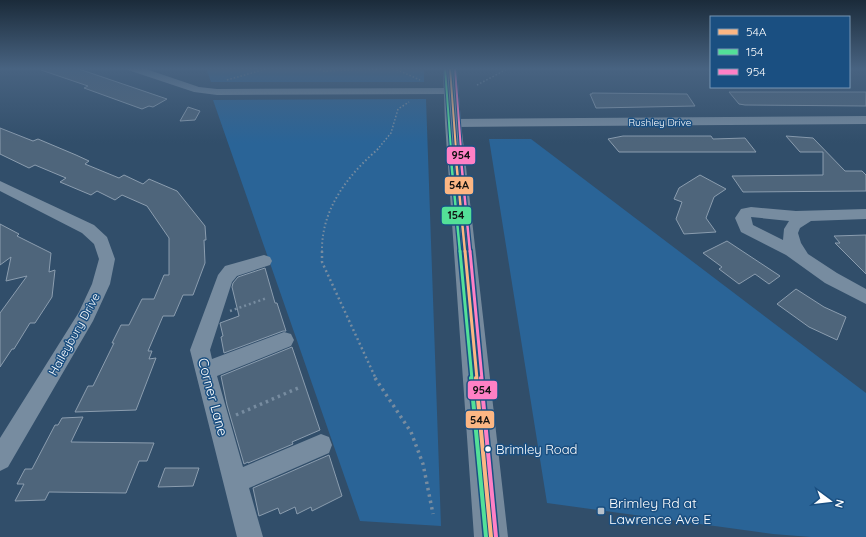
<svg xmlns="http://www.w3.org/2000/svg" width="866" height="537" font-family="Quicksand,sans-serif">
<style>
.green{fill:#2a6497}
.building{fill:#4e657b;stroke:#8b9daf}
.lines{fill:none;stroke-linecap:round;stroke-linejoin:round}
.path-far3{stroke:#778ca0;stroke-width:1.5;stroke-dasharray:1.5 2;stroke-linecap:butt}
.path-far2{stroke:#778ca0;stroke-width:2;stroke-dasharray:1.5 2.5;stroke-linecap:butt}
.path-far1{stroke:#778ca0;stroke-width:2.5;stroke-dasharray:2 3;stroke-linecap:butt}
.path{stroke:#778ca0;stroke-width:3.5;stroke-dasharray:2.5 4;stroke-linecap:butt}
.minor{fill:#778ca0;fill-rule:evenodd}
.major{fill:#768a9d;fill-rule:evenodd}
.bus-1-far3-casing{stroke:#1a4f81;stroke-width:4}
.bus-1-far2-casing{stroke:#1a4f81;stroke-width:5}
.bus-1-far1-casing{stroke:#1a4f81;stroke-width:6}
.bus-1-casing{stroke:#1a4f81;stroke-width:7}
.bus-2-far3-casing{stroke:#1a4f81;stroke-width:4}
.bus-2-far2-casing{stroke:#1a4f81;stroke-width:5}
.bus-2-far1-casing{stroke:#1a4f81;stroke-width:6}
.bus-2-casing{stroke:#1a4f81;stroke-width:7}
.bus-3-far3-casing{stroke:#1a4f81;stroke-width:4}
.bus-3-far2-casing{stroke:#1a4f81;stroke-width:5}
.bus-3-far1-casing{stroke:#1a4f81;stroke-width:6}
.bus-3-casing{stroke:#1a4f81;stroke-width:7}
.bus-1-far3{stroke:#fcb683;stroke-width:2}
.bus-1-far2{stroke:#fcb683;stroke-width:2.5}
.bus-1-far1{stroke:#fcb683;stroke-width:3}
.bus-1{stroke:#fcb683;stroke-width:4}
.bus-2-far3{stroke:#53e098;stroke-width:2}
.bus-2-far2{stroke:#53e098;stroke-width:2.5}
.bus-2-far1{stroke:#53e098;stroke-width:3}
.bus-2{stroke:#53e098;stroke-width:4}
.bus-3-far3{stroke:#ff80c5;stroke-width:2}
.bus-3-far2{stroke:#ff80c5;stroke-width:2.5}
.bus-3-far1{stroke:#ff80c5;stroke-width:3}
.bus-3{stroke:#ff80c5;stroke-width:4}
.bus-dot{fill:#fff;stroke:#1a4f81;stroke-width:1.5}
.poi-dot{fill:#b7c1cb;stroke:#1a4f81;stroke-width:1.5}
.labels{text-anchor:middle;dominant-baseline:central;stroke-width:3;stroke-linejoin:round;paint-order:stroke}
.far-street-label{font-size:10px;fill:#fff;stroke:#1a4f81}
.street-label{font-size:12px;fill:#fff;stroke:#1a4f81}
.near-bus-label{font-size:13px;fill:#fff;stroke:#1a4f81;text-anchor:start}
.near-street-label{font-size:14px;fill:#fff;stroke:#1a4f81}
.near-poi-label{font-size:14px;fill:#fff;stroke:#1a4f81;text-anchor:start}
.line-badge{stroke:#1a4f81;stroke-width:1.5}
.pale-badge-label{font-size:11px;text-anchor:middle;font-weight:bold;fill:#111}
</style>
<rect width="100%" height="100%" fill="#314e6a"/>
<path class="green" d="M 206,68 L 424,68 L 424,82 L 211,82 Z
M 426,99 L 441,526 L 360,521 L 213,100 Z
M 489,139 L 531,139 L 866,393 L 866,537 L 811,537 L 773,534 L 547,503 Z"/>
<path class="building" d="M 42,68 L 76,68 L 167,99 L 153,107 L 149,106 L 142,109 L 84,88 L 88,86 L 41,70 Z
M 729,92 L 866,92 L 866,106 L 745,105 L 739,104 Z
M 592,93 L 687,94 L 695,106 L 596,108 L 590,94 L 592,94 Z
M 188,107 L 200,111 L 195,120 L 180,121 Z
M 0,128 L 33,141 L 38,139 L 76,155 L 89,161 L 85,164 L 119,178 L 124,175 L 143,184 L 149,179 L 177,191 L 205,226 L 206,240 L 204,240 L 205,263 L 193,295 L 183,295 L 174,316 L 163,316 L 148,351 L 152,351 L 149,359 L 156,358 L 136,410 L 75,412 L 88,386 L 93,386 L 114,343 L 112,343 L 121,325 L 129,325 L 142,299 L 154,299 L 164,275 L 169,275 L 169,238 L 147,206 L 122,195 L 115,200 L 97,191 L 91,195 L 60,182 L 66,178 L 35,165 L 29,168 L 0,154 Z
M 623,136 L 711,136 L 713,139 L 745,138 L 756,152 L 619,152 L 608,139 Z
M 786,136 L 813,138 L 845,171 L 862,171 L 866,175 L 866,191 L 743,192 L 732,176 L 823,175 L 823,152 L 800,152 Z
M 700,175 L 726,189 L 714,197 L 706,218 L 716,232 L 684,234 L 676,219 L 682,202 L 674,199 L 679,188 Z
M 0,224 L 19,234 L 17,236 L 51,253 L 49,272 L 55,270 L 52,297 L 35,323 L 30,323 L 14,349 L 12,349 L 0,367 L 0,313 L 27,276 L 6,281 L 11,257 L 0,265 Z
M 866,235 L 866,274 L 835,243 L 840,243 L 834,236 Z
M 727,241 L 780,276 L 769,284 L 755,274 L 739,284 L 719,269 L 722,267 L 703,253 Z
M 265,268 L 275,303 L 277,303 L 286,331 L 283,331 L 224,353 L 221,337 L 223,336 L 220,323 L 239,316 L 232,287 L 233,283 L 238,277 Z
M 796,289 L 824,307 L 846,317 L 837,340 L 809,327 L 777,304 Z
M 292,347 L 320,430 L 292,442 L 293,444 L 248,463 L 248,462 L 244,464 L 227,405 L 221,376 Z
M 83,417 L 71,442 L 154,443 L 147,461 L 139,461 L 126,493 L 49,492 L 45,500 L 15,501 L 24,484 L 17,484 L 25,469 L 32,469 L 55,425 L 58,425 L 62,418 Z
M 329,455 L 342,496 L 312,511 L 311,507 L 297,514 L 295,507 L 280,514 L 278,508 L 259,516 L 253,488 Z
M 165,468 L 199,468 L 193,486 L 158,487 Z"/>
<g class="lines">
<path class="path-far3" d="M 313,68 L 324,71 L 391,69 L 400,71 L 420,80
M 227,80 L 269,68
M 477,85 L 509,68
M 377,150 L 391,133 L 398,109 L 409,102"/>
<path class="path-far2" d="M 322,252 C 321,210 347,176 378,149"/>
<path class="path-far1" d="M 322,251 L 322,262 L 376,379
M 230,311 L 267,298"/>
<path class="path" d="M 375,378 L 411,432 L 423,464 L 433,514
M 236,415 L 298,388"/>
<path class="minor" d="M 127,68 L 143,68 L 199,87 L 217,89 L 451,88 L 455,89 L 457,91 L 455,93 L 451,94 L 217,95 L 194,92 L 128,70 Z
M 866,116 L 866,124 L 453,127 L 449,126 L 447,123 L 449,120 L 453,119 Z
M 0,181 L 94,225 L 107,237 L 115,259 L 110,284 L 93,321 L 8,467 L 0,471 L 0,438 L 79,312 L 92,284 L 99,259 L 94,244 L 82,233 L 0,191 Z
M 751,207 L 796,211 L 866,209 L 866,219 L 811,221 L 800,228 L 798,233 L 801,243 L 808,254 L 837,273 L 866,289 L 866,304 L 825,283 L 786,255 L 741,232 L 735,218 L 741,209 ZM 751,217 L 789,221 L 784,229 L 783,240 L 753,225 Z
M 264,255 L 270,257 L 272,261 L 270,265 L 237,276 L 232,282 L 210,350 L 212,359 L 284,332 L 291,334 L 294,340 L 291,346 L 217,376 L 243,467 L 321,434 L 329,437 L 332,445 L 329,453 L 249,488 L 263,537 L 237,537 L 190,350 L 218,275 L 225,266 Z"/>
<path class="major" d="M 443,68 L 457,68 L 461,123 L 508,537 L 474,537 L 445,123 Z"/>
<g class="bus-1-far3-casing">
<path id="bus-1-far3" d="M 450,68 L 456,150"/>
</g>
<g class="bus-1-far2-casing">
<path id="bus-1-far2" d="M 455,149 L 465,252"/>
</g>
<g class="bus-1-far1-casing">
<path id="bus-1-far1" d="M 465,251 L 477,379"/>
</g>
<g class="bus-1-casing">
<path id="bus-1" d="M 476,378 L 491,537"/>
</g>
<g class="bus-2-far3-casing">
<path id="bus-2-far3" d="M 445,68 L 451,150"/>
</g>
<g class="bus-2-far2-casing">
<path id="bus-2-far2" d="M 450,149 L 460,252"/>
</g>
<g class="bus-2-far1-casing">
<path id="bus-2-far1" d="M 460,251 L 472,379"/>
</g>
<g class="bus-2-casing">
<path id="bus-2" d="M 471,378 L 486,537"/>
</g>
<g class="bus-3-far3-casing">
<path id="bus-3-far3" d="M 455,68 L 461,150"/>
</g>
<g class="bus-3-far2-casing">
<path id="bus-3-far2" d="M 460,149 L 470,252"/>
</g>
<g class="bus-3-far1-casing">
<path id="bus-3-far1" d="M 470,251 L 482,379"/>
</g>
<g class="bus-3-casing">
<path id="bus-3" d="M 481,378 L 496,537"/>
</g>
<use href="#bus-1-far3" class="bus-1-far3"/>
<use href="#bus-1-far2" class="bus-1-far2"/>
<use href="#bus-1-far1" class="bus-1-far1"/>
<use href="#bus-1" class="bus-1"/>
<use href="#bus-2-far3" class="bus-2-far3"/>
<use href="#bus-2-far2" class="bus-2-far2"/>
<use href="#bus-2-far1" class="bus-2-far1"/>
<use href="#bus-2" class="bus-2"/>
<use href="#bus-3-far3" class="bus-3-far3"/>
<use href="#bus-3-far2" class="bus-3-far2"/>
<use href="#bus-3-far1" class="bus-3-far1"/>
<use href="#bus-3" class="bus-3"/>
</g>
<linearGradient id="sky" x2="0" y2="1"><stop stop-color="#1b2b3a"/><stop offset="0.48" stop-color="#486381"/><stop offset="1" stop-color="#486381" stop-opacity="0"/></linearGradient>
<rect width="866" height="143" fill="url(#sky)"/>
<circle class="bus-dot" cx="488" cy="449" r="3.5"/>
<rect class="poi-dot" x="597" y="507" width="8" height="8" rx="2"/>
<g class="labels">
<g class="far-street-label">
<text x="660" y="122">Rushley Drive</text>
</g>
<g class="street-label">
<text transform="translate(74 334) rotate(-61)">Haileybury Drive</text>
</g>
<g class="near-bus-label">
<text x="496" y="449">Brimley Road</text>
</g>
<g class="near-street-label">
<text transform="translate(213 397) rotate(75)">Corner Lane</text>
</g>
<g class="near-poi-label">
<text x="609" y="503">Brimley Rd at<tspan x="609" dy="16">Lawrence Ave E</tspan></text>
</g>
</g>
<g class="line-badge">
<rect x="446" y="146" width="30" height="19" rx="4" fill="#ff80c5"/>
<rect x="444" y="176" width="30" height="19" rx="4" fill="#fcb683"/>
<rect x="441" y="206" width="31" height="19" rx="4" fill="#53e098"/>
<rect x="467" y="380" width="31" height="20" rx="4" fill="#ff80c5"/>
<rect x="465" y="410" width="30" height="19" rx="4" fill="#fcb683"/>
</g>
<g class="pale-badge-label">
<text x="461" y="159">954</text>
<text x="459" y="189">54A</text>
<text x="456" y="219">154</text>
<text x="482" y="394">954</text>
<text x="480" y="424">54A</text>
</g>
<rect x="710" y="16" width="140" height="72" fill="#1a4f81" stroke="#7695b3"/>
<rect x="718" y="29" width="20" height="6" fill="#fcb683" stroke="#7695b3"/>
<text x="746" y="36" font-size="12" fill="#ffffff">54A</text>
<rect x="718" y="49" width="20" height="6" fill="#53e098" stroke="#7695b3"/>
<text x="746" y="56" font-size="12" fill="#ffffff">154</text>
<rect x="718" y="69" width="20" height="6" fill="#ff80c5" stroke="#7695b3"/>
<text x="746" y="76" font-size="12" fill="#ffffff">954</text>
<g transform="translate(830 501) rotate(105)" stroke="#1a4f81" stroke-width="3" paint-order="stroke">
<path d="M0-3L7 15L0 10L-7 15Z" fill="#ffffff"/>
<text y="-6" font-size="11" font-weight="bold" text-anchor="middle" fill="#ffffff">N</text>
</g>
</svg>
